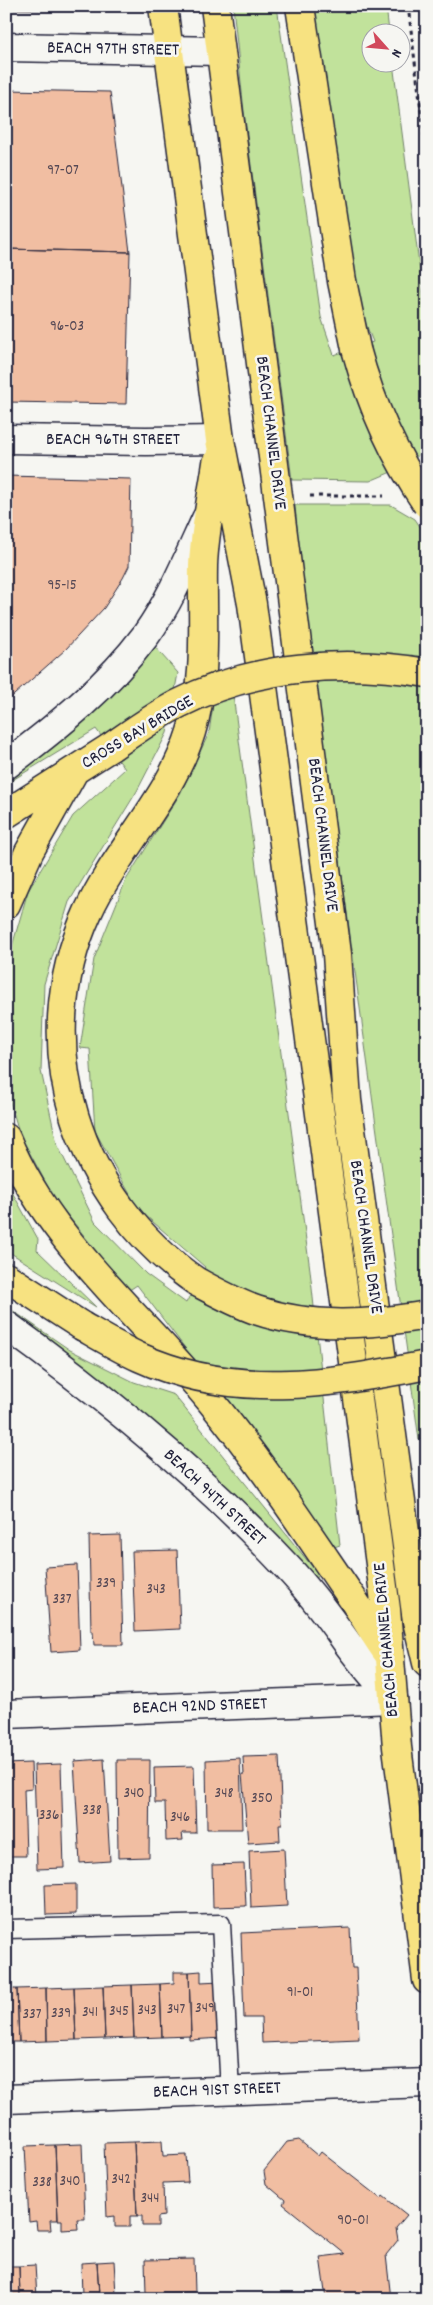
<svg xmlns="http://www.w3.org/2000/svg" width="433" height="2305" font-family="Dekko,sans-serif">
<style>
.green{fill:#c1e29b;stroke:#72826b}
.building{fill:#f1bea2;stroke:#22223b}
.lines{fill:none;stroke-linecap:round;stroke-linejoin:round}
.service-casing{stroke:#22223b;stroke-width:21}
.minor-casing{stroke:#22223b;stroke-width:31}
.primary-casing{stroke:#22223b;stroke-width:31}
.path{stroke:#22223b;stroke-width:3;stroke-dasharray:4 4;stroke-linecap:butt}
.service{stroke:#f6f6f2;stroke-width:18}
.minor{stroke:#f6f6f2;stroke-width:28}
.primary{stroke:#f7e281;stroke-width:28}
.primary-bridge-casing{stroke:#22223b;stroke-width:31;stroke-linecap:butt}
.primary-bridge{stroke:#f7e281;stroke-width:28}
.labels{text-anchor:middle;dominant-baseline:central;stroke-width:5;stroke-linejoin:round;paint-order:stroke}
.number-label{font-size:15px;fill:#564955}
.street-label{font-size:18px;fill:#22223b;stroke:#f6f6f2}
</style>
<rect width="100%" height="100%" fill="#f6f6f2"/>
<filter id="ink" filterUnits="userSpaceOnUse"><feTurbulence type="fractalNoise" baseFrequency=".02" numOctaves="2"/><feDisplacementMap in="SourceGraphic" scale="10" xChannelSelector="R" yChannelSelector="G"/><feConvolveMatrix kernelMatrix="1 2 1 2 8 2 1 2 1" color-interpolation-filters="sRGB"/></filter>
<g filter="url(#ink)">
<path class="green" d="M 233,6 L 277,6 L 321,317 L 334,355 L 373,342 L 359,307 L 312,6 L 386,6 L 389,32 L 370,32 L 370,62 L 393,63 L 427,326 L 427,447 L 408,465 L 370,481 L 292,480 L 244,111 Z
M 295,505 L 391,505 L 415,519 L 427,537 L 424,555 L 427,572 L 427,1438 L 419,1440 L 301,576 Z
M 153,645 L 178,673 L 167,733 L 137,791 L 69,902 L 44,984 L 41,1071 L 57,1144 L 95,1222 L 146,1274 L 186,1303 L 205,1267 L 138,1209 L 95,1131 L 90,1049 L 80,1048 L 94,959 L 126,880 L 180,794 L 209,733 L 214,698 L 233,695 L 310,1270 L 340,1545 L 328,1549 L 284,1478 L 137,1285 L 128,1291 L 54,1198 L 20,1135 L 6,1089 L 6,957 L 9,957 L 28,891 L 73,816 L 125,769 L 96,729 L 6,784 L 6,774 Z
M 6,1181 L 38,1239 L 37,1250 L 96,1307 L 6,1250 Z
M 6,1306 L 70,1350 L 134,1382 L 174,1395 L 319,1575 L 313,1583 L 6,1314 Z"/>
<path class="building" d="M 6,6 L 78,6 L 78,10 L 6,9 Z
M 6,90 L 110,92 L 130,252 L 6,249 Z
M 6,249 L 130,252 L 126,404 L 6,402 Z
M 6,476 L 131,479 L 129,566 L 123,578 L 104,608 L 65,650 L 6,702 Z
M 120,1535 L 123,1645 L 94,1645 L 93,1632 L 91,1632 L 89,1536 Z
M 177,1550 L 180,1629 L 135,1631 L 132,1551 Z
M 77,1565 L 80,1650 L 51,1652 L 45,1567 Z
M 279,1756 L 282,1824 L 279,1824 L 280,1841 L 248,1843 L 242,1774 L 244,1774 L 243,1757 Z
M 240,1758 L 242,1829 L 207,1829 L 206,1760 Z
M 104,1759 L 110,1861 L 80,1863 L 74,1761 Z
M 117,1760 L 150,1760 L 149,1857 L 118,1858 Z
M 31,1763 L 32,1789 L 24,1790 L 26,1856 L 6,1856 L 6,1764 Z
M 61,1764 L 64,1868 L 37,1869 L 34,1765 Z
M 194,1766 L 196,1833 L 182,1833 L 183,1840 L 166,1841 L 165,1803 L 155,1803 L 154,1767 Z
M 284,1849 L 287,1906 L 251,1908 L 249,1851 Z
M 244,1864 L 246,1906 L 213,1907 L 212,1865 Z
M 76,1884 L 76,1914 L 46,1915 L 45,1885 Z
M 350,1928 L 352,1968 L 356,1968 L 359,2039 L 262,2043 L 261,2018 L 244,2018 L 241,1933 Z
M 201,1971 L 201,1982 L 220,1981 L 222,2038 L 189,2040 L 189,2036 L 191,2036 L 189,1972 Z
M 174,1972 L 189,1972 L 191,2036 L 162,2037 L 160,1984 L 174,1983 Z
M 160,1984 L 162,2037 L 134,2038 L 132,1985 Z
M 132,1985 L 134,2038 L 105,2039 L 103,1986 Z
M 103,1986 L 105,2039 L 76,2040 L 74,1987 Z
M 74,1987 L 76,2040 L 47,2041 L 46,1988 Z
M 46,1988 L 47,2041 L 19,2042 L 17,1989 Z
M 6,1989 L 17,1989 L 19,2042 L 6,2042 Z
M 299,2140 L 318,2156 L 321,2152 L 381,2199 L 383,2196 L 407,2215 L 396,2228 L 398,2240 L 386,2255 L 391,2299 L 326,2299 L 320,2257 L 345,2254 L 283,2204 L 285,2200 L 266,2184 L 264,2171 L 287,2142 Z
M 162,2141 L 163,2156 L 186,2155 L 188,2182 L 163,2183 L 164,2216 L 158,2217 L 158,2226 L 142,2226 L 142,2216 L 137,2216 L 134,2142 Z
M 134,2142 L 137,2216 L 130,2216 L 130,2227 L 115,2227 L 115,2216 L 107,2217 L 104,2143 Z
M 82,2144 L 85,2219 L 77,2219 L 78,2229 L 62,2230 L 62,2220 L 58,2220 L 55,2145 Z
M 55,2145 L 58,2220 L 50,2220 L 51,2230 L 37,2230 L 36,2221 L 29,2222 L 25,2146 Z
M 194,2259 L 195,2292 L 146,2293 L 145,2260 Z
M 114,2261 L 116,2294 L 99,2295 L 97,2262 Z
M 97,2262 L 99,2295 L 82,2296 L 81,2263 Z
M 35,2265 L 37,2298 L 20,2298 L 19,2266 Z
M 6,2266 L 19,2266 L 20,2298 L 6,2299 Z"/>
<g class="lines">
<g class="service-casing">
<path id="service" d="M 6,1929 L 221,1924 L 230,2091"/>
</g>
<g class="minor-casing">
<path id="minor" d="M 6,47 L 220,51
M 6,439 L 146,441 L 220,440
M 6,765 C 57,727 108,686 146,635 C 171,600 188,558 206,519
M 6,1325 C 106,1397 203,1477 287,1567 C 310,1591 329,1617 348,1644 C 362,1663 378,1681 393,1699
M 6,1714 L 393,1699
M 6,2099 L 427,2083"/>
</g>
<g class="primary-casing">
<path id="primary" d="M 163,6 L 220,440 L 252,604 L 386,1609 L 397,1747 L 427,1980
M 215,6 L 337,954 L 347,1100 L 417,1621 L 427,1663
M 300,6 L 342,281 L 356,349
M 6,814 L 111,747
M 6,904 L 29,852 L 73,773
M 6,1138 C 49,1243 139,1313 209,1399 C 261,1462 306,1531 352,1598 C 365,1617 375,1637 389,1655
M 6,1277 L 82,1326
M 197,1282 C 78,1200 26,1047 88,912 C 117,849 170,799 191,732 C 208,678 202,622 203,566 C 204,532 212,497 217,463"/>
</g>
<path class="path" d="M 408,6 L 427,157
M 310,496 L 384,496"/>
<use href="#service" class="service"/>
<use href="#minor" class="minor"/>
<use href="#primary" class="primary"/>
<g class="primary-bridge-casing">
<path id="primary-bridge" d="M 356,349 C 371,405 394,456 427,504
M 111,747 C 133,732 155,716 178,704 C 254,665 344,659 427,673
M 197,1282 C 216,1292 236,1303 256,1310 C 312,1329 369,1325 427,1315
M 82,1326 C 101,1337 119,1348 139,1357 C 233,1400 329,1384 427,1365"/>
</g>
<use href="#primary-bridge" class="primary-bridge"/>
</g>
</g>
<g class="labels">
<g class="number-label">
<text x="63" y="171">97-07</text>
<text x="67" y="327">96-03</text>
<text x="62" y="586">95-15</text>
<text x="106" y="1584">339</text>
<text x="156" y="1590">343</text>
<text x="62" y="1600">337</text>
<text x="134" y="1794">340</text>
<text x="224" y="1794">348</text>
<text x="262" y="1799">350</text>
<text x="92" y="1811">338</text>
<text x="49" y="1816">336</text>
<text x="180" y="1818">346</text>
<text x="300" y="1993">91-01</text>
<text x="205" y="2009">349</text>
<text x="176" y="2010">347</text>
<text x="147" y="2011">343</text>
<text x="119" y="2012">345</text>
<text x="90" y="2013">341</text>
<text x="61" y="2014">339</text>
<text x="32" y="2015">337</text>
<text x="121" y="2180">342</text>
<text x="70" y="2182">340</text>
<text x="42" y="2183">338</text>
<text x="150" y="2199">344</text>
<text x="353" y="2221">90-01</text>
</g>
<g class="street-label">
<text transform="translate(113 50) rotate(1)">BEACH 97TH STREET</text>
<text transform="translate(270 433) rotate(83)">BEACH CHANNEL DRIVE</text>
<text x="113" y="440">BEACH 96TH STREET</text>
<text transform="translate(138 733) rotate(-31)">CROSS BAY BRIDGE</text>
<text transform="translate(322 835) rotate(83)">BEACH CHANNEL DRIVE</text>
<text transform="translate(365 1237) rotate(82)">BEACH CHANNEL DRIVE</text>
<text transform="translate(214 1498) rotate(43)">BEACH 94TH STREET</text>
<text transform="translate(387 1640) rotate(-95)">BEACH CHANNEL DRIVE</text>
<text transform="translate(200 1707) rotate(-2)">BEACH 92ND STREET</text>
<text transform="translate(217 2091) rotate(-2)">BEACH 91ST STREET</text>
</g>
</g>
<rect width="433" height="2305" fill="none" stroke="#f6f6f2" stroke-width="25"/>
<rect x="12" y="12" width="408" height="2280" fill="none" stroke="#22223b" stroke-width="2" filter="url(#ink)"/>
<g transform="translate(386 48) rotate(117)"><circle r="24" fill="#f6f6f2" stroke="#a1a1a9"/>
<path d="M0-4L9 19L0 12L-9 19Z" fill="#d1495b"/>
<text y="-8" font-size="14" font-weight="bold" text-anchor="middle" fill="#22223b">N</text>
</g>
</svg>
